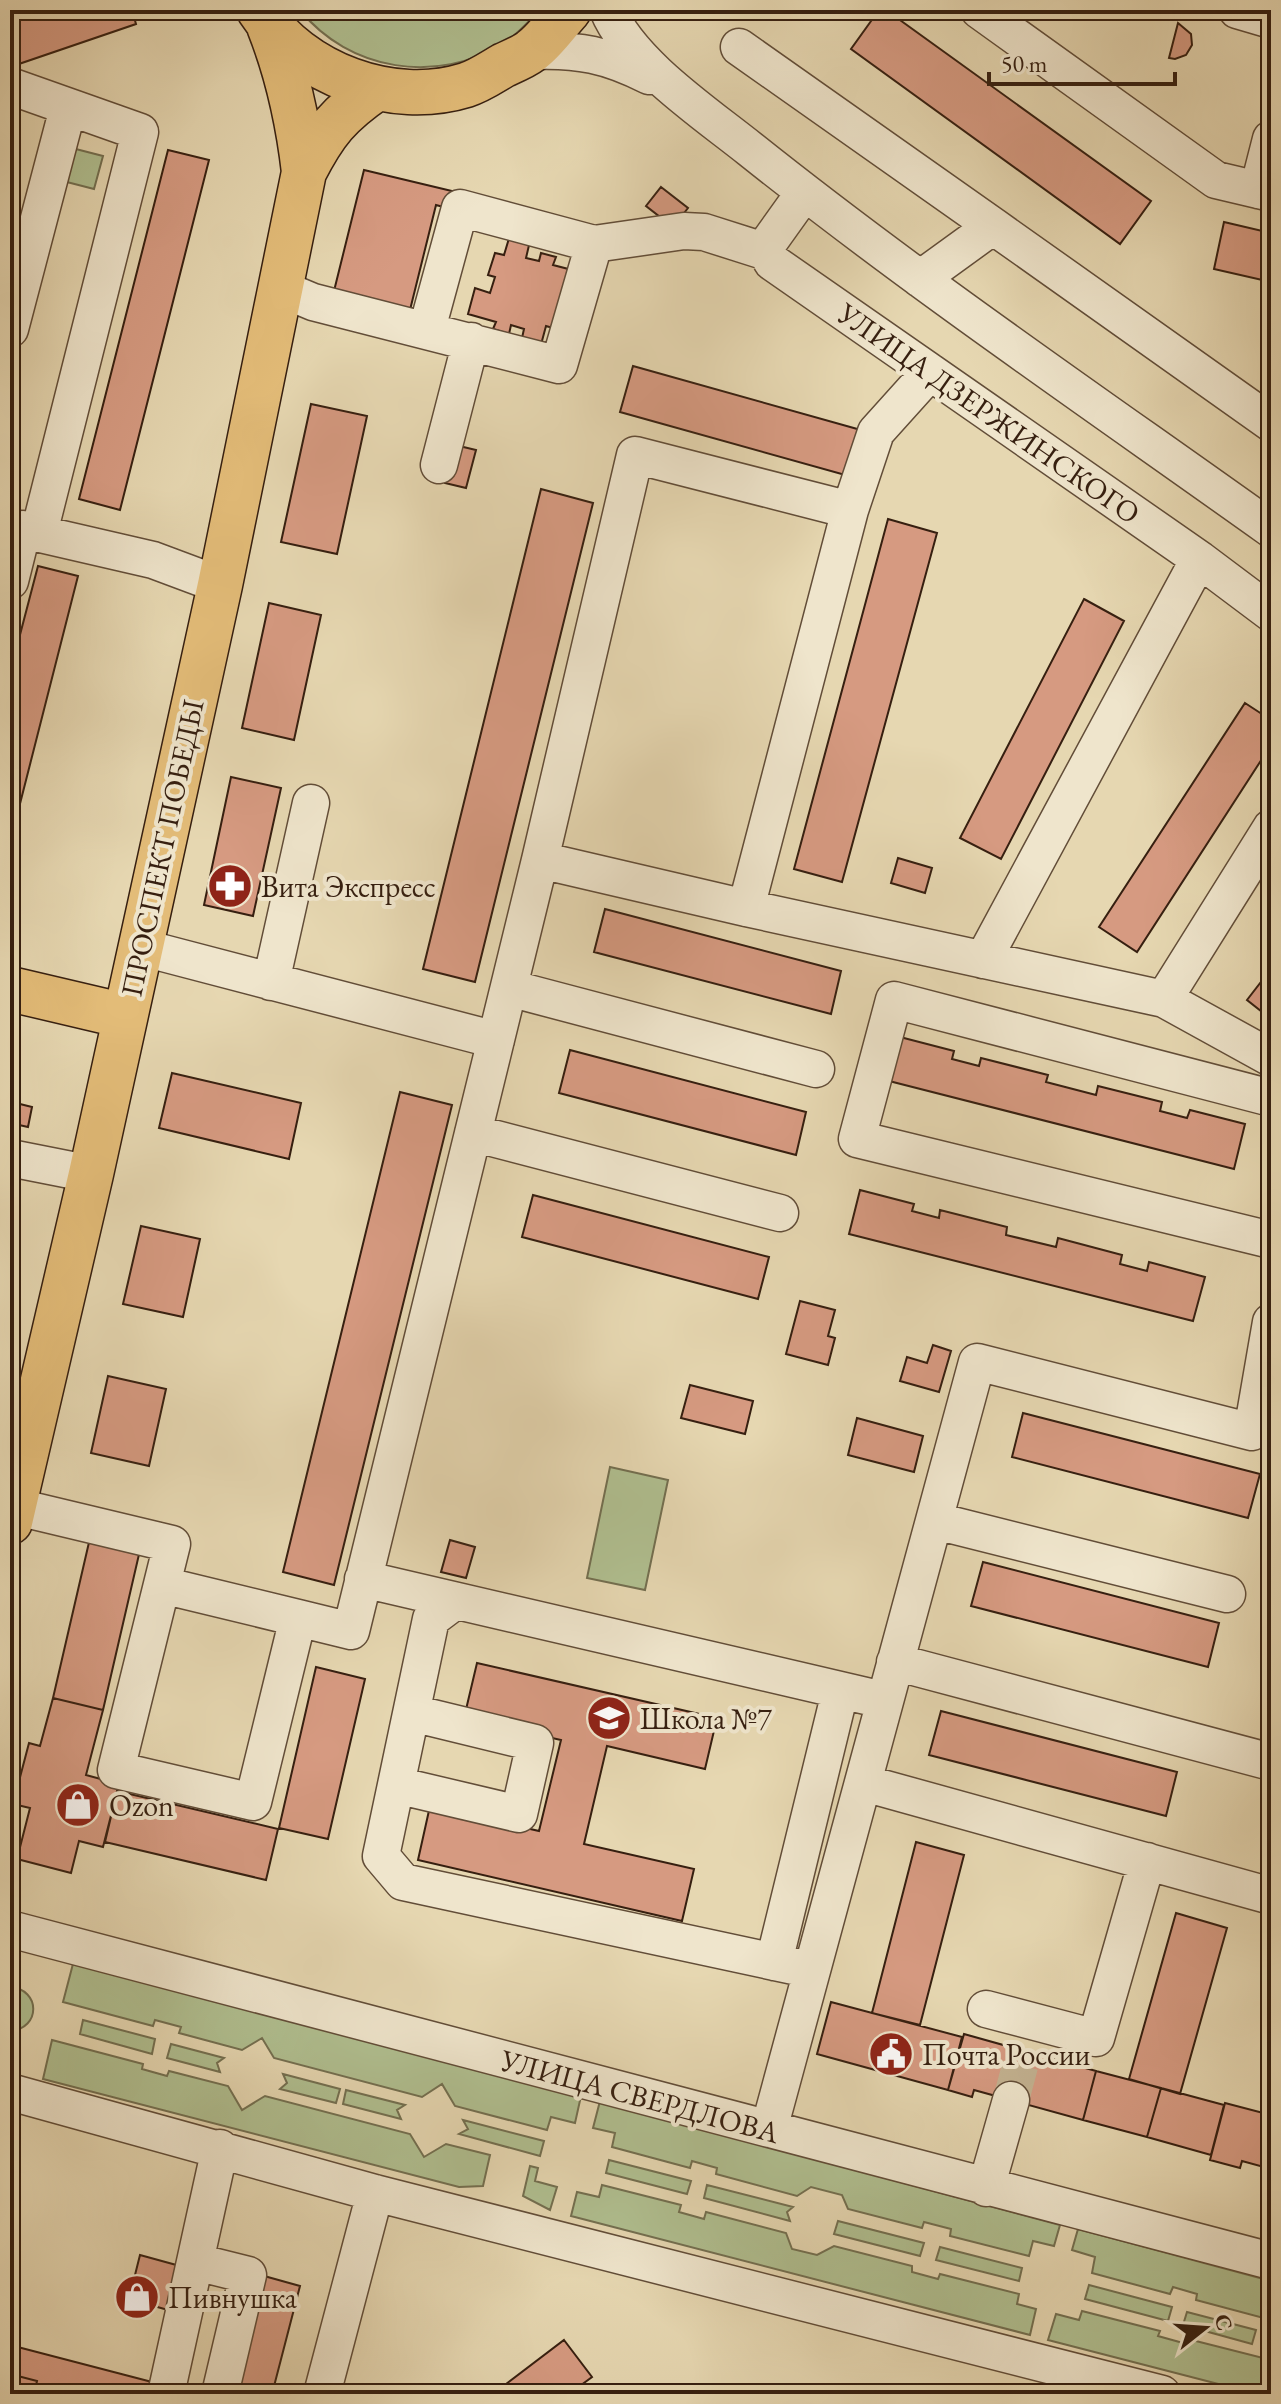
<svg xmlns="http://www.w3.org/2000/svg" width="1281" height="2404" font-family="'EB Garamond',serif">
<style>
.green{fill:#b0bf90;stroke:#736f50;stroke-width:2}
.building{fill:#d69a81;stroke:#361f10;stroke-width:2}
.lines{fill:none;stroke-linecap:round;stroke-linejoin:round}
.minor-tunnel{stroke:#c3b291;stroke-width:36;stroke-dasharray:36 18;stroke-linecap:butt}
.minor-casing{stroke:#624d38;stroke-width:39}
.major-casing{stroke:#361f10;stroke-width:47}
.minor{stroke:#efe5cc;stroke-width:36}
.major{stroke:#e3bc78;stroke-width:44}
.labels{text-anchor:middle;dominant-baseline:central;stroke-width:8;stroke-linejoin:round;paint-order:stroke}
.street-label{font-size:30px;fill:#361f10;stroke:#efe5cc}
.poi-label{font-size:30px;fill:#361f10;stroke:#efe5cc;text-anchor:start}
</style>
<rect width="100%" height="100%" fill="#e6d7b1"/>
<filter id="stains"><feTurbulence type="fractalNoise" baseFrequency=".0025" numOctaves="4"/><feColorMatrix values="0 0 0 0 .2 0 0 0 0 .09 0 0 0 0 .02 0 0 0 .5 -.17"/></filter>
<radialGradient id="worn" r=".72"><stop offset=".6" stop-color="#630" stop-opacity="0"/><stop offset="1" stop-color="#630" stop-opacity=".3"/></radialGradient>
<path class="green" d="M 300,10 L 540,10 C 529,21 517,35 504,43 C 437,85 349,71 300,10 Z
M 68,147 L 103,156 L 94,189 L 59,180 Z
M 610,1467 L 668,1480 L 645,1590 L 587,1578 Z
M 74,1960 L 581,2096 L 575,2123 L 551,2117 L 547,2130 L 455,2106 L 442,2084 L 422,2097 L 274,2058 L 262,2038 L 242,2050 L 179,2033 L 181,2027 L 155,2020 L 153,2026 L 63,2002 Z
M 10,1987 C 41,1989 41,2029 10,2031 Z
M 83,2020 L 155,2039 L 152,2054 L 80,2034 Z
M 52,2040 L 143,2064 L 142,2069 L 167,2076 L 169,2071 L 228,2086 L 242,2110 L 265,2096 L 410,2134 L 424,2157 L 446,2144 L 490,2155 L 483,2186 L 459,2187 L 43,2079 Z
M 171,2044 L 224,2058 L 217,2063 L 220,2072 L 167,2058 Z
M 283,2074 L 340,2089 L 336,2103 L 280,2089 L 287,2083 Z
M 346,2090 L 405,2105 L 397,2110 L 401,2119 L 343,2104 Z
M 600,2101 L 1060,2225 L 1054,2246 L 1033,2241 L 1029,2256 L 950,2236 L 951,2229 L 924,2222 L 922,2228 L 848,2209 L 842,2195 L 811,2187 L 797,2196 L 716,2174 L 717,2168 L 692,2161 L 690,2168 L 612,2147 L 615,2133 L 593,2128 Z
M 463,2120 L 544,2141 L 540,2156 L 459,2134 L 468,2129 Z
M 609,2160 L 691,2181 L 687,2194 L 606,2173 Z
M 530,2166 L 538,2168 L 535,2181 L 557,2187 L 550,2210 L 523,2196 Z
M 602,2185 L 681,2205 L 679,2212 L 704,2219 L 706,2212 L 786,2233 L 792,2249 L 817,2255 L 834,2246 L 912,2266 L 912,2272 L 938,2279 L 940,2274 L 1019,2294 L 1017,2304 L 1036,2309 L 1030,2335 L 571,2216 L 577,2192 L 599,2197 Z
M 707,2185 L 793,2207 L 787,2212 L 790,2221 L 704,2198 Z
M 838,2221 L 924,2243 L 920,2256 L 834,2234 Z
M 1078,2229 L 1271,2281 L 1271,2320 L 1196,2300 L 1197,2294 L 1173,2287 L 1170,2294 L 1092,2273 L 1095,2257 L 1072,2250 Z
M 940,2247 L 1022,2268 L 1019,2281 L 936,2260 Z
M 1089,2285 L 1172,2307 L 1168,2321 L 1085,2299 Z
M 1082,2311 L 1160,2331 L 1158,2336 L 1183,2343 L 1184,2338 L 1271,2360 L 1271,2394 L 1257,2394 L 1048,2340 L 1056,2314 L 1079,2320 Z
M 1187,2312 L 1256,2330 L 1252,2344 L 1183,2325 Z"/>
<path class="building" d="M 10,10 L 132,10 L 136,24 L 10,67 Z
M 879,10 L 886,10 L 1151,201 L 1120,244 L 851,49 Z
M 1178,23 L 1191,34 L 1192,45 L 1186,55 L 1175,59 L 1169,58 Z
M 168,150 L 209,160 L 120,510 L 79,499 Z
M 364,170 L 456,192 L 451,209 L 436,205 L 409,314 L 333,295 Z
M 661,187 L 688,208 L 673,227 L 646,206 Z
M 1224,222 L 1271,233 L 1271,282 L 1214,269 Z
M 510,235 L 530,241 L 526,258 L 539,261 L 541,253 L 556,257 L 553,265 L 580,272 L 553,328 L 546,326 L 539,352 L 520,347 L 524,329 L 511,325 L 509,334 L 493,329 L 496,322 L 468,314 L 475,288 L 490,293 L 495,277 L 488,275 L 495,253 L 504,255 Z
M 633,366 L 868,432 L 856,478 L 620,412 Z
M 311,404 L 367,416 L 337,554 L 281,542 Z
M 455,445 L 476,450 L 466,488 L 445,483 Z
M 541,489 L 593,503 L 475,982 L 423,969 Z
M 888,519 L 937,533 L 842,882 L 794,869 Z
M 38,566 L 78,576 L 10,843 L 10,673 Z
M 1084,599 L 1124,621 L 1001,859 L 960,838 Z
M 269,603 L 321,615 L 294,740 L 242,728 Z
M 1245,703 L 1271,720 L 1271,745 L 1137,952 L 1099,927 Z
M 231,777 L 281,788 L 253,916 L 204,905 Z
M 898,858 L 932,868 L 925,893 L 891,883 Z
M 605,909 L 841,971 L 831,1014 L 594,952 Z
M 1271,969 L 1271,1019 L 1247,1000 Z
M 900,1037 L 954,1051 L 952,1059 L 979,1066 L 981,1058 L 1048,1075 L 1046,1082 L 1096,1095 L 1098,1086 L 1162,1102 L 1160,1111 L 1187,1118 L 1190,1110 L 1245,1124 L 1234,1169 L 889,1081 Z
M 570,1050 L 806,1112 L 796,1155 L 559,1093 Z
M 172,1073 L 301,1103 L 289,1159 L 159,1128 Z
M 400,1092 L 452,1105 L 334,1585 L 283,1572 Z
M 12,1102 L 32,1107 L 28,1127 L 10,1123 Z
M 860,1190 L 914,1204 L 912,1211 L 939,1218 L 940,1210 L 1007,1227 L 1006,1235 L 1056,1247 L 1058,1238 L 1122,1255 L 1120,1264 L 1147,1271 L 1149,1262 L 1205,1277 L 1193,1321 L 849,1234 Z
M 533,1195 L 769,1257 L 758,1299 L 522,1237 Z
M 141,1226 L 200,1239 L 183,1317 L 123,1304 Z
M 800,1301 L 835,1310 L 828,1336 L 835,1338 L 828,1365 L 786,1354 Z
M 933,1345 L 951,1351 L 939,1392 L 900,1381 L 907,1357 L 927,1363 Z
M 108,1376 L 166,1389 L 149,1466 L 91,1453 Z
M 690,1385 L 753,1401 L 745,1434 L 681,1418 Z
M 1023,1413 L 1260,1474 L 1248,1518 L 1012,1457 Z
M 857,1418 L 923,1436 L 914,1472 L 848,1455 Z
M 90,1538 L 140,1550 L 103,1710 L 53,1698 Z
M 450,1540 L 475,1547 L 466,1578 L 441,1572 Z
M 983,1562 L 1219,1623 L 1208,1667 L 971,1606 Z
M 477,1663 L 717,1718 L 705,1769 L 607,1746 L 584,1844 L 694,1869 L 682,1921 L 418,1860 L 430,1806 L 539,1831 L 561,1740 L 464,1718 Z
M 316,1667 L 365,1679 L 328,1839 L 279,1828 Z
M 53,1698 L 103,1710 L 86,1775 L 119,1784 L 103,1847 L 79,1841 L 71,1873 L 17,1859 L 30,1808 L 13,1804 L 29,1743 L 40,1746 Z
M 941,1711 L 1177,1772 L 1166,1816 L 929,1755 Z
M 117,1791 L 278,1829 L 266,1880 L 105,1842 Z
M 916,1842 L 964,1855 L 920,2025 L 872,2013 Z
M 1176,1913 L 1227,1928 L 1180,2094 L 1129,2079 Z
M 831,2002 L 962,2037 L 948,2090 L 817,2054 Z
M 964,2034 L 1096,2071 L 1083,2120 L 974,2090 L 972,2097 L 948,2090 Z
M 1096,2071 L 1161,2088 L 1147,2137 L 1083,2120 Z
M 1161,2088 L 1224,2105 L 1211,2155 L 1147,2137 Z
M 1225,2103 L 1271,2115 L 1271,2169 L 1242,2161 L 1240,2168 L 1210,2160 Z
M 140,2255 L 180,2266 L 168,2310 L 129,2299 Z
M 257,2274 L 300,2286 L 272,2394 L 225,2394 Z
M 564,2340 L 592,2377 L 569,2394 L 493,2394 Z
M 10,2345 L 152,2382 L 149,2394 L 34,2394 L 37,2381 L 10,2374 Z
M 10,2374 L 37,2381 L 34,2394 L 10,2394 Z"/>
<g class="lines">
<path class="minor-tunnel" d="M 1011,2100 L 1024,2051"/>
<g class="minor-casing">
<path id="minor" d="M 608,10 C 630,63 705,113 750,149 C 918,283 1096,404 1271,529
M 979,10 L 1216,180 L 1271,193
M 1237,10 L 1271,20
M 739,47 L 993,226
M 532,51 C 578,49 608,55 649,76
M 10,86 L 140,132 L 39,533
M 1258,190 L 1271,139
M 804,193 L 769,242 L 767,252 L 772,262 L 1199,559 L 1271,613
M 594,244 L 684,231 L 704,232 L 767,252
M 920,279 L 993,226 L 1271,423
M 282,289 L 313,302 L 559,365 L 594,244 L 460,208 L 427,329
M 10,329 L 68,108
M 439,465 L 471,341
M 850,510 L 876,432 L 930,372
M 10,527 L 153,560 L 220,585
M 10,581 L 23,529
M 540,860 L 746,908 L 1164,999 L 1271,1058
M 140,947 L 496,1040
M 983,960 L 1199,559
M 271,982 L 311,803
M 509,988 L 816,1069
M 1164,999 L 1271,828
M 1271,1098 L 894,1000 L 857,1139 L 1271,1240
M 473,1133 L 780,1213
M 10,1158 L 91,1174
M 13,1506 L 172,1544 L 116,1770 L 253,1802 L 298,1618 L 351,1631 L 540,860 L 635,455 L 850,510 L 746,908
M 936,1521 L 1227,1594
M 363,1579 L 883,1700
M 162,1585 L 298,1618
M 455,1601 L 431,1619 L 381,1856 L 403,1882 L 812,1970
M 895,1662 L 1271,1762
M 864,1783 L 1271,1896
M 396,1785 L 519,1814 L 535,1743 L 412,1713
M 10,1929 L 1271,2261
M 774,1962 L 840,1692
M 986,2009 L 1096,2038 L 1147,1861
M 10,2092 L 375,2193 L 1162,2394
M 769,2129 L 977,1362 L 1252,1432 L 1271,1322
M 986,2188 L 1011,2100
M 196,2262 L 248,2275 L 220,2394
M 166,2394 L 220,2148
M 322,2394 L 375,2193"/>
</g>
<g class="major-casing">
<path id="major" d="M 259,10 C 301,74 392,108 466,85 C 479,81 492,72 504,65 C 513,61 523,57 531,51 C 545,41 557,23 569,10
M 269,26 C 288,74 298,120 304,172
M 10,989 L 125,1016
M 10,1522 L 91,1174 L 220,585 L 304,172 C 325,131 339,114 377,88"/>
</g>
<use href="#minor" class="minor"/>
<use href="#major" class="major"/>
</g>
<defs>
<g id="pharmacy-disc" transform="scale(2.3)"><circle r="9.5" fill="#8f2418" stroke="#efe5cc"/><path d="M-2-6h4v4h4v4h-4v4h-4v-4h-4v-4h4Z" fill="#fff"/></g>
<g id="school-disc" transform="scale(2.3)"><circle r="9.5" fill="#8f2418" stroke="#efe5cc"/><path d="M0-5L7-2L0 1L-7-2ZM-4 1L0 2.5L4 1V4Q0 6-4 4Z" fill="#fff"/></g>
<g id="shop-disc" transform="scale(2.3)"><circle r="9.5" fill="#8f2418" stroke="#efe5cc"/><path d="M-5-2.5h2.3a2.7 3.5 0 0 1 5.4 0H5L5.5 6h-11ZM-1.5-2.5h3a1.5 2.3 0 0 0-3 0Z" fill="#fff"/></g>
<g id="civic-disc" transform="scale(2.3)"><circle r="9.5" fill="#8f2418" stroke="#efe5cc"/><path d="M-.6-6.5H3V-4.5H.6V-3L4-1V1h2V6H-6V1h2V-1L-.6-3ZM-1.2 2.5V6h2.4V2.5Z" fill="#fff"/></g>
</defs>
<g fill-rule="evenodd">
<use href="#pharmacy-disc" x="230" y="886"/>
<use href="#school-disc" x="609" y="1718"/>
<use href="#shop-disc" x="78" y="1805"/>
<use href="#civic-disc" x="891" y="2054"/>
<use href="#shop-disc" x="137" y="2297"/>
</g>
<g class="labels">
<g class="street-label">
<text transform="translate(989 413) rotate(35)">УЛИЦА ДЗЕРЖИНСКОГО</text>
<text transform="translate(162 848) rotate(-78)">ПРОСПЕКТ ПОБЕДЫ</text>
<text transform="translate(640 2096) rotate(15)">УЛИЦА СВЕРДЛОВА</text>
</g>
<g class="poi-label">
<text x="261" y="886">Вита Экспресс</text>
<text x="640" y="1718">Школа №7</text>
<text x="109" y="1805">Ozon</text>
<text x="922" y="2054">Почта России</text>
<text x="168" y="2297">Пивнушка</text>
</g>
</g>
<rect width="1281" height="2404" fill="none" stroke="#e6d7b1" stroke-width="40"/>
<rect x="12" y="12" width="1257" height="2380" fill="none" stroke="#361f10" stroke-width="4"/>
<rect x="20" y="20" width="1241" height="2364" fill="none" stroke="#361f10" stroke-width="2"/>
<g transform="translate(1205 2328) rotate(73)" stroke="#efe5cc" stroke-width="6" paint-order="stroke">
<path d="M0-6L14 30L0 20L-14 30Z" fill="#361f10"/>
<text y="-12" font-size="22" font-weight="bold" text-anchor="middle" fill="#361f10">С</text>
</g>
<path d="M989 72v12h186v-12" fill="none" stroke="#361f10" stroke-width="4"/>
<text x="1001" y="72" font-size="24" fill="#361f10" stroke="#efe5cc" stroke-width="6" paint-order="stroke">50 m</text>
<rect width="100%" height="100%" filter="url(#stains)"/>
<rect width="100%" height="100%" fill="url(#worn)"/>
</svg>
